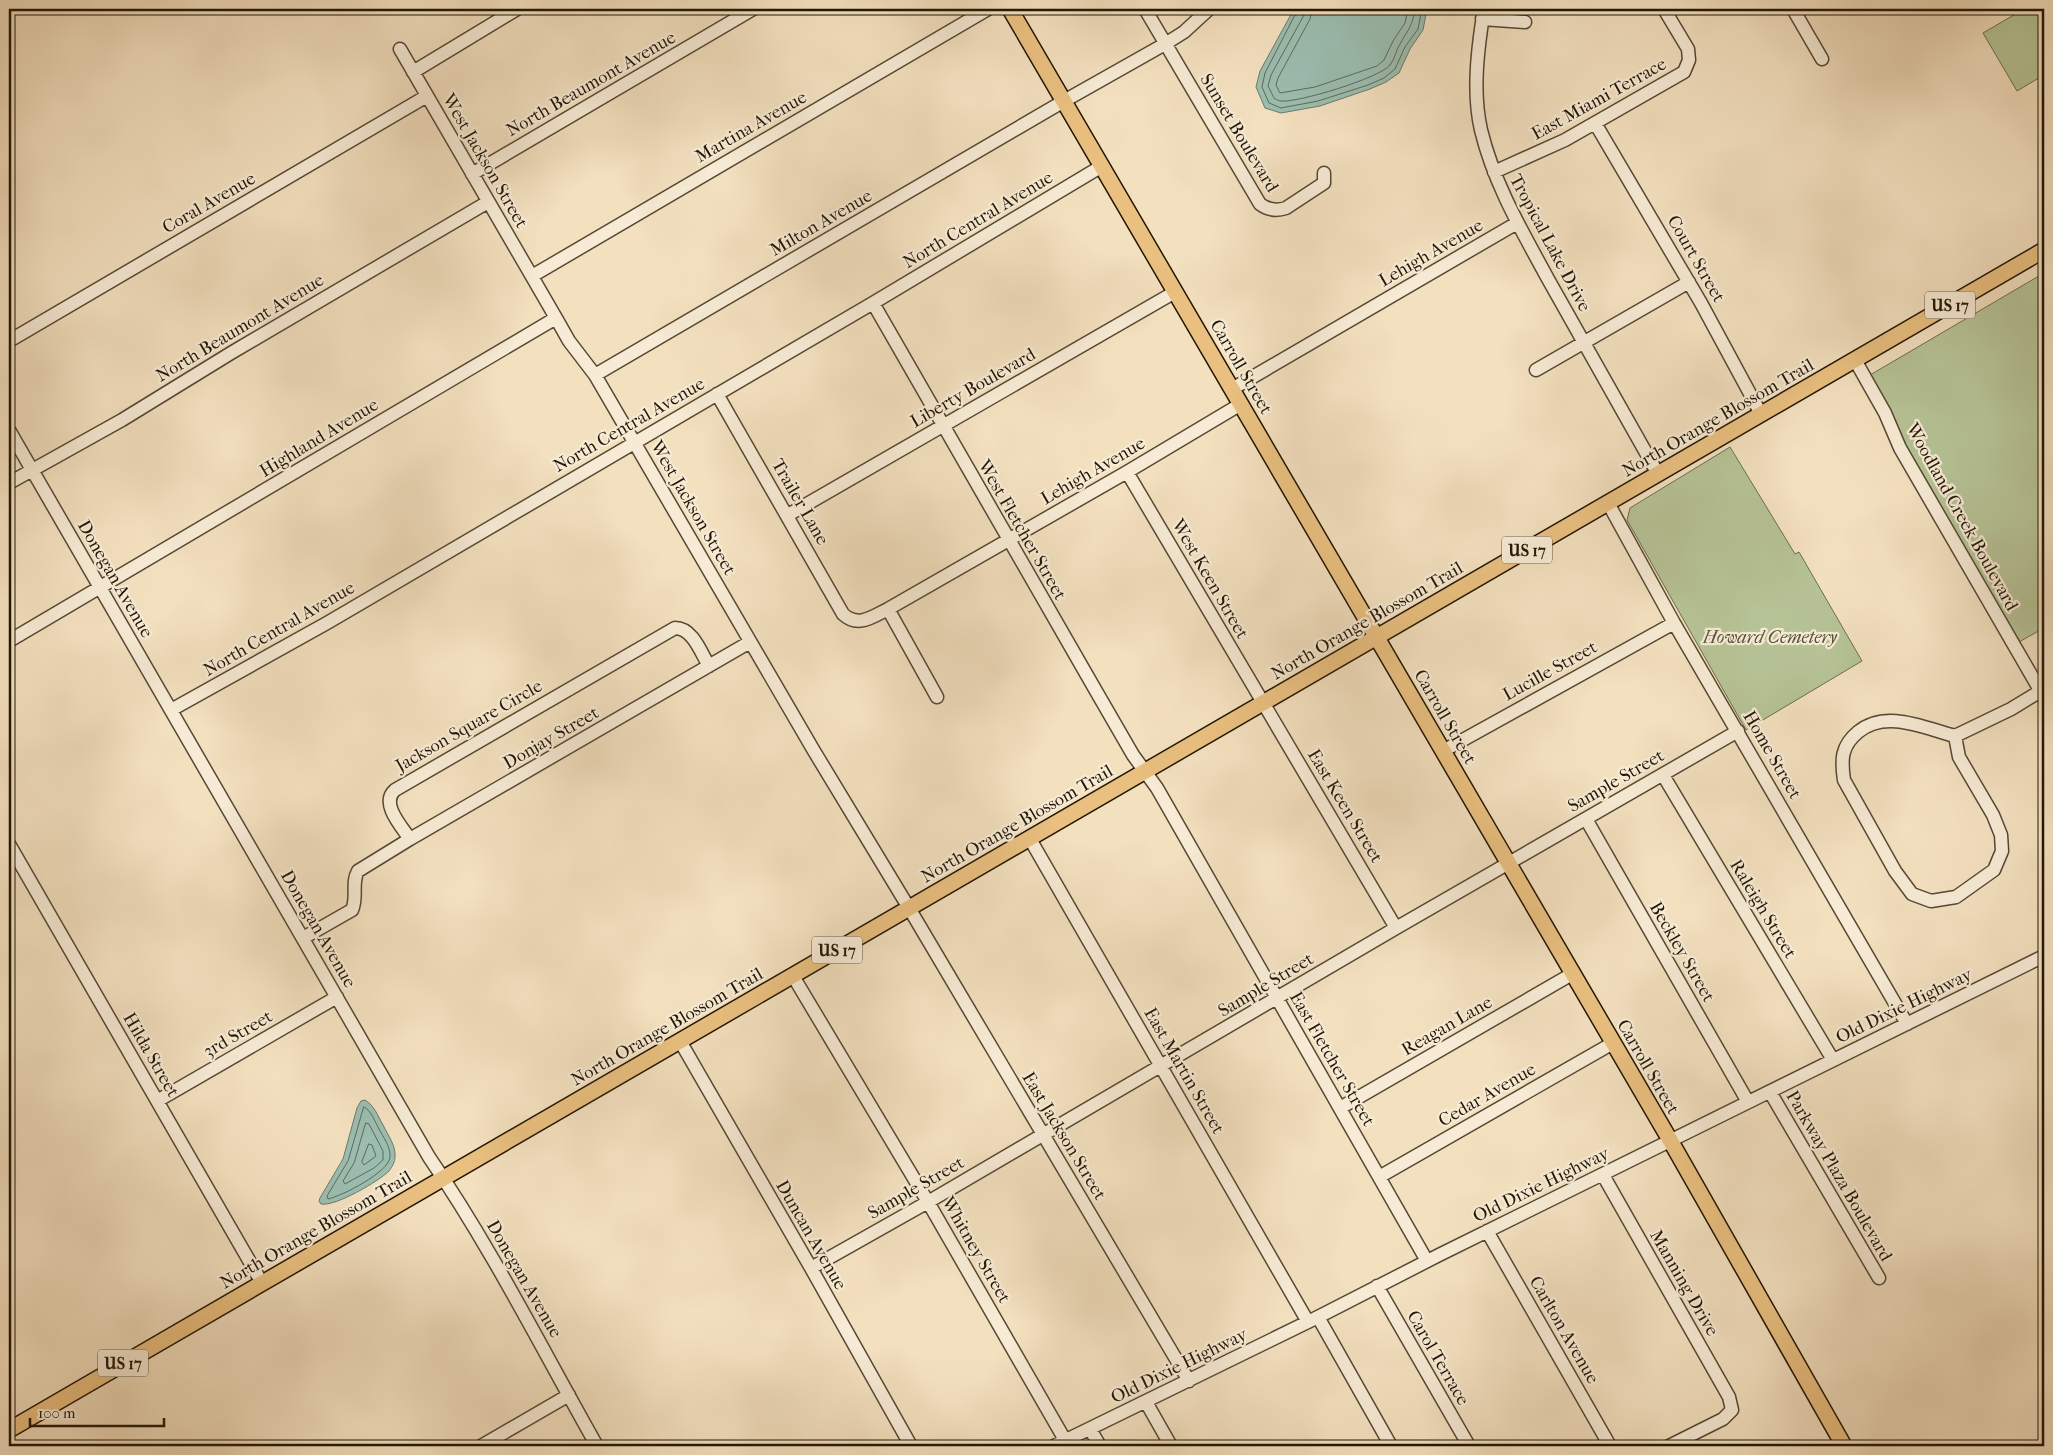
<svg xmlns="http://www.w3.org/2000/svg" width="2053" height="1455" font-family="'IM FELL French Canon',serif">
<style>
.green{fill:#b6c396;stroke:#6c6c4e}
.water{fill:#9bbdaf;stroke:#6b7a6b}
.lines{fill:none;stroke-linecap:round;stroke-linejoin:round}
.shore{stroke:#5e6a5a;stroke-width:1}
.minor-casing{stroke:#564834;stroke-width:15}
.major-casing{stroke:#221605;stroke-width:18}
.minor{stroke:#f7ebd5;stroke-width:12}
.major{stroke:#eac080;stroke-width:15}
.labels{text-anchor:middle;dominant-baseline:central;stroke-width:4.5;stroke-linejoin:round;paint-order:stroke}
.shield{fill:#f7ebd5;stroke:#625643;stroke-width:1}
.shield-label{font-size:16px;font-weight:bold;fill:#221605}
.street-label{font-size:18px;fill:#221605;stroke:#f7ebd5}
.park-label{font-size:18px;font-style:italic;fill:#565338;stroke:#f7ebd5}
</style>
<rect width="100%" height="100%" fill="#f3e0bf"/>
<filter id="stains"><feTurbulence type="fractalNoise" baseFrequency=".004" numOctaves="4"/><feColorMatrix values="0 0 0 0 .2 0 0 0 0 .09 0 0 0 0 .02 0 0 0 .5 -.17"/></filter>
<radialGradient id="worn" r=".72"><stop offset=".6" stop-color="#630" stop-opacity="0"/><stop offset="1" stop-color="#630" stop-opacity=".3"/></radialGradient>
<path class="green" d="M 2024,9 L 2044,9 L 2044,75 L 2017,91 L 1983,33 Z
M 2044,273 L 2044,628 L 2019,642 L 1905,445 L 1870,375 Z
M 1730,447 L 1795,554 L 1799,552 L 1862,661 L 1746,730 L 1627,520 L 1630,508 Z"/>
<path class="water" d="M 1294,9 L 1427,9 L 1423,30 L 1410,49 L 1399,73 L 1386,82 L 1370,89 L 1320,106 L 1281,113 L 1265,108 L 1256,87 L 1260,71 Z
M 365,1100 C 374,1105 378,1116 383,1125 C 388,1135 396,1146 395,1157 C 395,1162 392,1167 389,1171 C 379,1181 335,1207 321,1204 L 319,1201 L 320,1198 L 343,1159 L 357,1108 L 361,1101 Z"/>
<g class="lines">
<path class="shore" d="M 1298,9 L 1265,73 L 1262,87 L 1269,103 L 1281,108 L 1318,101 L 1368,85 L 1384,78 L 1395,69 L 1405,47 L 1418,29 L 1422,9
M 1305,9 L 1304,15 L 1271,75 L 1268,86 L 1274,98 C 1275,99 1279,101 1281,101 C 1297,103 1380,78 1390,65 C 1395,59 1396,50 1400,44 C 1409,28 1412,27 1415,9
M 1312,9 L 1310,19 L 1278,78 L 1276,85 L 1280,93 L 1315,87 L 1377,66 L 1384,60 L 1393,41 L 1405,23 L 1408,9
M 364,1107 C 371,1110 375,1122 379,1129 C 383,1137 391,1147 390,1157 C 389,1172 342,1196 328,1199 L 327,1196 L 348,1161 Z
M 366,1123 L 369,1124 L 383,1151 L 383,1160 L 374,1168 L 345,1184 L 343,1181 L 354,1163 Z
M 369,1144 L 372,1145 L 376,1156 L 364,1165 L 362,1162 Z"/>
<g class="minor-casing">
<path id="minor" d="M 1145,9 L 1260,204 C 1268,210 1277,211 1286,208 L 1324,183 L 1324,173
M 1484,9 C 1478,47 1472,91 1481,130 C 1494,184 1522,231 1548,279 C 1584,344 1621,409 1658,474
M 1793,9 L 1822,59
M 1482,19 L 1525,22
M 400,49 L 556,318 L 569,341 L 595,375 L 814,751 L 909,908 L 1189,1381
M 413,72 L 517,9
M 1595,123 L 1701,303 L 1761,414
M 1494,172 L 1565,140 L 1684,72 L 1689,60 L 1688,49 L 1664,9
M 472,174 L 753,9
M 532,276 L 988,9
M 873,303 L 1096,691 L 1133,755 L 1157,788 L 1427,1261
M 9,341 L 427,96
M 1855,360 L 1885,413 L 1900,448 L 2044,697
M 1536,370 L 1689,282
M 595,375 L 1064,101 L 1165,44 L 1184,32 L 1209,9
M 1232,389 L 1517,223
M 717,394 L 843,614 C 858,628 872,617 888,609 L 1127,472 L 1241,404
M 9,430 L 429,1157 C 492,1249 542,1349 597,1446
M 1127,472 L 1396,928
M 9,483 L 122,420 L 231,353 L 488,202
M 1608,503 L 1674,623 L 1907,1024
M 788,515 L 1175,292
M 888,609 L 937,697
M 9,641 L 556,318
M 171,710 L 327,623 L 873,303 L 1102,166
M 1955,736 L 1959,757 L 1993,815 L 2001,835 L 2002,851 L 1994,870 L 1956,897 L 1931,901 L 1912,894 L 1895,871 L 1844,780 C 1841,760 1841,746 1858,732 C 1886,709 1924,728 1955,736 L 2011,709 L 2044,689
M 1443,751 L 1674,623
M 1663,775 L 1833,1060
M 1586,819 L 1748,1102
M 410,839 L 750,642
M 1030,839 L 1308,1322
M 9,844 L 262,1283
M 303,938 L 352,910 C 358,897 351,883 358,871 L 410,839 C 401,826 380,803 395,790 L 675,628 C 693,628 701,653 709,666
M 793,976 L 928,1202 L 1065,1440
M 680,1041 L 811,1268 L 911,1446
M 1770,1092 L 1879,1278
M 157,1101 L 337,997
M 1340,1108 L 1572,974
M 1603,1175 L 1729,1397 L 1732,1410 L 1723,1419 L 1669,1446
M 1379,1177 L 1613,1043
M 1487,1231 L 1610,1446
M 811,1268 L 928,1202 L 1396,928 L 1738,731
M 1377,1286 L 1469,1446
M 1318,1317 L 1391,1446
M 1146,1402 L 1171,1446
M 1090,1429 L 1100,1446
M 481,1446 L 569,1395
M 1054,1446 L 1318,1317 L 1439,1255 L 2044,956"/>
</g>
<g class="major-casing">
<path id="major" d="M 1010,9 L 1670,1140 L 1844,1446
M 9,1430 L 2044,250"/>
</g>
<use href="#minor" class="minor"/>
<use href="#major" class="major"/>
</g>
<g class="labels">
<g class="shield">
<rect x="1925" y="291.5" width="50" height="27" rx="4"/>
<rect x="1502" y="536.5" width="50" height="27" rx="4"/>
<rect x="812" y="936.5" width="50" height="27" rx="4"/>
<rect x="98" y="1349.5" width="50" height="27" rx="4"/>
</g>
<g class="shield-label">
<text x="1950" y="305">US 17</text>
<text x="1527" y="550">US 17</text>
<text x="837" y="950">US 17</text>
<text x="123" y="1363">US 17</text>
</g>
<g class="street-label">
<text transform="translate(591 84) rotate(-30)">North Beaumont Avenue</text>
<text transform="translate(1599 99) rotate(-29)">East Miami Terrace</text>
<text transform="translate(751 127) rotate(-30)">Martina Avenue</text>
<text transform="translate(1239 133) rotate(59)">Sunset Boulevard</text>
<text transform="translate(485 161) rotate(60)">West Jackson Street</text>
<text transform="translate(209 203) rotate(-30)">Coral Avenue</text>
<text transform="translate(978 220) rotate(-31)">North Central Avenue</text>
<text transform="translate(821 223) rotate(-30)">Milton Avenue</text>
<text transform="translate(1550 243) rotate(62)">Tropical Lake Drive</text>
<text transform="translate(1431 253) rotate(-30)">Lehigh Avenue</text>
<text transform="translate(1696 259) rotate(60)">Court Street</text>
<text transform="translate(240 328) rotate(-31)">North Beaumont Avenue</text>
<text transform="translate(1241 367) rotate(60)">Carroll Street</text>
<text transform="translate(973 388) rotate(-30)">Liberty Boulevard</text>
<text transform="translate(1718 418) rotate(-30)">North Orange Blossom Trail</text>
<text transform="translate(629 425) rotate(-30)">North Central Avenue</text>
<text transform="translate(319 438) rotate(-31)">Highland Avenue</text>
<text transform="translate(1093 471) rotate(-30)">Lehigh Avenue</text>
<text transform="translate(800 502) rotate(60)">Trailer Lane</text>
<text transform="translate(693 508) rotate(60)">West Jackson Street</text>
<text transform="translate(1962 517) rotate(61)">Woodland Creek Boulevard</text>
<text transform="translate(1022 530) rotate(60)">West Fletcher Street</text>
<text transform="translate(115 579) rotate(60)">Donegan Avenue</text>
<text transform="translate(1210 579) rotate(60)">West Keen Street</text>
<text transform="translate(1367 621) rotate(-30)">North Orange Blossom Trail</text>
<text transform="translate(279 629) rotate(-30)">North Central Avenue</text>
<text transform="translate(1550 671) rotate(-29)">Lucille Street</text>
<text transform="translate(1445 717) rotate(60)">Carroll Street</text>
<text transform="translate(469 726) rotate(-30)">Jackson Square Circle</text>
<text transform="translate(551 738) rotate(-30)">Donjay Street</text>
<text transform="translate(1772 755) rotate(60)">Home Street</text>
<text transform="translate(1616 781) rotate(-30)">Sample Street</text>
<text transform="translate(1345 806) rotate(59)">East Keen Street</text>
<text transform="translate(1017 824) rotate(-30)">North Orange Blossom Trail</text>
<text transform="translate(1763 909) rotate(59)">Raleigh Street</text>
<text transform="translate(318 929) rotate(60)">Donegan Avenue</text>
<text transform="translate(1682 952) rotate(60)">Beckley Street</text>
<text transform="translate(1266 985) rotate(-31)">Sample Street</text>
<text transform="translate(1904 1006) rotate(-26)">Old Dixie Highway</text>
<text transform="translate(1447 1026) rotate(-30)">Reagan Lane</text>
<text transform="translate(667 1027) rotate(-30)">North Orange Blossom Trail</text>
<text transform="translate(238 1034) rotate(-30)">3rd Street</text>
<text transform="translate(151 1055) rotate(60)">Hilda Street</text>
<text transform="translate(1332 1059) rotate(60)">East Fletcher Street</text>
<text transform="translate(1648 1067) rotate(60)">Carroll Street</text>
<text transform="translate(1184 1071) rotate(60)">East Martin Street</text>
<text transform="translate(1487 1095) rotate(-30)">Cedar Avenue</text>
<text transform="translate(1064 1136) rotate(59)">East Jackson Street</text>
<text transform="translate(1839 1176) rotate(60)">Parkway Plaza Boulevard</text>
<text transform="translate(1541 1185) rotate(-26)">Old Dixie Highway</text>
<text transform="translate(916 1188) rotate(-30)">Sample Street</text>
<text transform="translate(316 1230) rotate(-30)">North Orange Blossom Trail</text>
<text transform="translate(811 1235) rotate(60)">Duncan Avenue</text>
<text transform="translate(976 1250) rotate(60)">Whitney Street</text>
<text transform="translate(524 1279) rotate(60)">Donegan Avenue</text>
<text transform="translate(1684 1283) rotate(60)">Manning Drive</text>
<text transform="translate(1564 1330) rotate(60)">Carlton Avenue</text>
<text transform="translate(1438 1358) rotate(60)">Carol Terrace</text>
<text transform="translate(1179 1366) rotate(-26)">Old Dixie Highway</text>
</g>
<g class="park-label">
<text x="1770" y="637">Howard Cemetery</text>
</g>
</g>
<rect width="2053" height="1455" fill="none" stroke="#f3e0bf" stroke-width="30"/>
<rect x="10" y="10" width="2033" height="1435" fill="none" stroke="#221605" stroke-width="2.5"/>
<rect x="15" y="15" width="2023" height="1425" fill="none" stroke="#221605"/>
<path d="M30 1418v8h134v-8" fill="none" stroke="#221605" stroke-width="2.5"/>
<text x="38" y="1418" font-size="15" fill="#221605" stroke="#f7ebd5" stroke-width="4" paint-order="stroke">100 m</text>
<rect width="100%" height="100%" filter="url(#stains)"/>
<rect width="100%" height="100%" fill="url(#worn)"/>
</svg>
